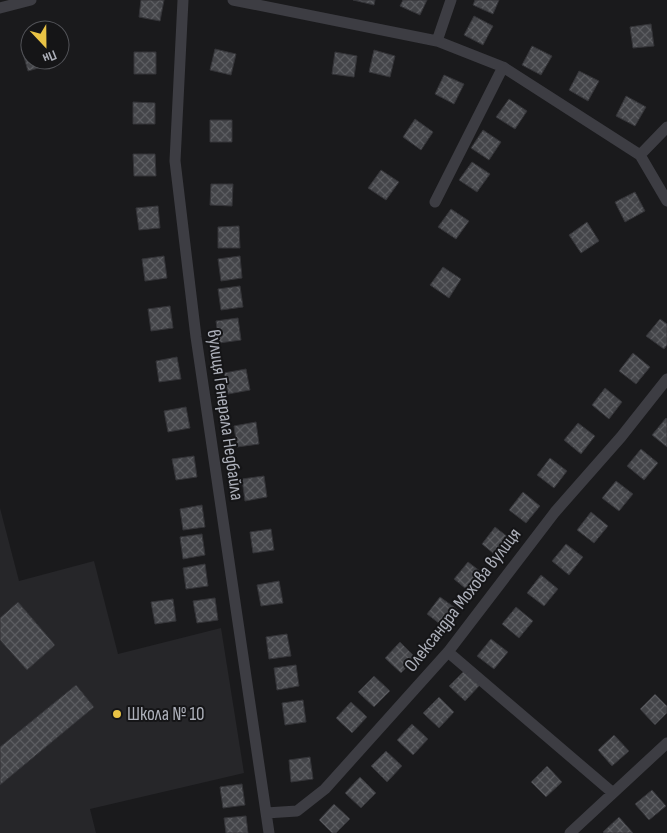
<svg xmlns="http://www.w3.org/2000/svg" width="667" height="833" font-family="'Sofia Sans Condensed',sans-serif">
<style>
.built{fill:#262629}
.building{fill:url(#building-cross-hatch);stroke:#343438}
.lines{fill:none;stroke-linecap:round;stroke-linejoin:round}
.minor{stroke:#3d3d43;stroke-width:11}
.poi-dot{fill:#e9c345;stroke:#151517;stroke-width:2}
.labels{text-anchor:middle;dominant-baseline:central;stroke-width:4;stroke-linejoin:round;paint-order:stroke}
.street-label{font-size:19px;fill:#adb0ba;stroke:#151517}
.poi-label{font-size:19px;fill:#adb0ba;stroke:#151517;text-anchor:start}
</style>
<defs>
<pattern id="building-cross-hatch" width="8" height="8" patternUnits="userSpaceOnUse" patternTransform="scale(1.25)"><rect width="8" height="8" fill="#444549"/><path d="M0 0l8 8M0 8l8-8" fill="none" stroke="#5c5d61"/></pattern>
</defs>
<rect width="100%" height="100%" fill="#1a1a1c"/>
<path class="built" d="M 0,508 L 19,581 L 94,561 L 118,654 L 221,628 L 244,773 L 90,809 L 96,833 L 0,833 Z"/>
<path class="building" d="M 141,0 L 164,0 L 160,21 L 139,17 Z
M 353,0 L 375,0 L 374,5 Z
M 403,0 L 427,0 L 420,15 L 400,6 Z
M 475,0 L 499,0 L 493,14 L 473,5 Z
M 474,16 L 493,26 L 483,45 L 464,35 Z
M 651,24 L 654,46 L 633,48 L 630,27 Z
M 532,46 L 552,56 L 541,75 L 522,65 Z
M 30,47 L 30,60 L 48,60 L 49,65 L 28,71 L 22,50 Z
M 215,49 L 236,54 L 231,75 L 210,70 Z
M 374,50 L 395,56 L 390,77 L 369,72 Z
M 134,52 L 156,52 L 156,74 L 134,74 Z
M 335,52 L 357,56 L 354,77 L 332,74 Z
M 579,71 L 599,81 L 588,101 L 569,90 Z
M 444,75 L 464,84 L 454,104 L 435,94 Z
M 626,96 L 646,107 L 635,126 L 616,116 Z
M 509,99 L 527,111 L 515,129 L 496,117 Z
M 133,102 L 155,103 L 155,124 L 133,124 Z
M 415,119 L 433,132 L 421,150 L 403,137 Z
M 210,120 L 232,120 L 232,142 L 210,142 Z
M 483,130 L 501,142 L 489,160 L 471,148 Z
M 133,154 L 155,154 L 156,176 L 134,176 Z
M 472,162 L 490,174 L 477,192 L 459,180 Z
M 381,170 L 399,182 L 386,200 L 368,188 Z
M 211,184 L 233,184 L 232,206 L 210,205 Z
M 635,192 L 645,211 L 625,222 L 615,202 Z
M 158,206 L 160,228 L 139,230 L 136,208 Z
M 451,209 L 469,221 L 456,239 L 438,227 Z
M 587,222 L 599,241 L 581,253 L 569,235 Z
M 239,226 L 240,248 L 218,248 L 218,227 Z
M 164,256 L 167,278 L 145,281 L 142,259 Z
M 240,256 L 242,278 L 221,281 L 218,259 Z
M 443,267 L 461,279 L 449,298 L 430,285 Z
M 240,286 L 243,307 L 221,310 L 218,289 Z
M 170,306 L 173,328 L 151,331 L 148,309 Z
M 238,318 L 241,340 L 219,343 L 216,321 Z
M 660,319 L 667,324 L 667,345 L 664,349 L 646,336 Z
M 633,353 L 650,367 L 636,384 L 619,371 Z
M 177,357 L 181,379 L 159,382 L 156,361 Z
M 246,369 L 250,390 L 228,394 L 224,373 Z
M 605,388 L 622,402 L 609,419 L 592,405 Z
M 186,407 L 190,428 L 168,432 L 164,411 Z
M 666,418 L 667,419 L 667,447 L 652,435 Z
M 256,422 L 259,444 L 237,447 L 234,426 Z
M 578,423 L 595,436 L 581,454 L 564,440 Z
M 641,449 L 658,463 L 644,480 L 627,466 Z
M 194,456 L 197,477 L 176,480 L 172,459 Z
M 550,458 L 567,471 L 554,488 L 537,475 Z
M 264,476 L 267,497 L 245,501 L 242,479 Z
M 616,481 L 633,494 L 619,511 L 602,498 Z
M 523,492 L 540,506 L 526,523 L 509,510 Z
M 202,505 L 205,527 L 183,530 L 180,509 Z
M 591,512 L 608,526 L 594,543 L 577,530 Z
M 495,527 L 513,541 L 499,558 L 482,544 Z
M 271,529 L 274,550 L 253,553 L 250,532 Z
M 202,534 L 205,555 L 183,559 L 180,537 Z
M 566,544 L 583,557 L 569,575 L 552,561 Z
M 468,562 L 485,575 L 471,593 L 454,579 Z
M 205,564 L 208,586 L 186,589 L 183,568 Z
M 541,575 L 558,589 L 544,606 L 527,593 Z
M 279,581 L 283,603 L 261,606 L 257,585 Z
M 440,597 L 458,610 L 444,627 L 427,614 Z
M 215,598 L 218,620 L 197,623 L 193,601 Z
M 173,599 L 176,621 L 155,624 L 151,602 Z
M 18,602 L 55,645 L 27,670 L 0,640 L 0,618 Z
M 516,607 L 533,621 L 519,638 L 502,624 Z
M 287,634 L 291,656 L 269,659 L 266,637 Z
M 491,639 L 508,652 L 494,669 L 477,656 Z
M 400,642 L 416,658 L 401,673 L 385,658 Z
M 296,665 L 299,686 L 277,690 L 274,668 Z
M 465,670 L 480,685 L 465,701 L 449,686 Z
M 374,676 L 390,691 L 374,707 L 358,692 Z
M 76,685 L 94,707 L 0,785 L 0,747 Z
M 655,694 L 667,706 L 667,713 L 655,725 L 640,709 Z
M 439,697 L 454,712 L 439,728 L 423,713 Z
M 303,700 L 306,722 L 285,725 L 282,703 Z
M 351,702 L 367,717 L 352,733 L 336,718 Z
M 412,724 L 428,739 L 413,755 L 397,740 Z
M 614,735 L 629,751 L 612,766 L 598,750 Z
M 386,751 L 402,766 L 387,782 L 371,766 Z
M 310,757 L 313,779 L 291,782 L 289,760 Z
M 547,766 L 562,782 L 546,797 L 531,782 Z
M 360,777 L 376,793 L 361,808 L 345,793 Z
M 242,784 L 245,805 L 223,808 L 220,787 Z
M 652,790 L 666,806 L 649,820 L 635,804 Z
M 334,804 L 350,819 L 336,833 L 332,833 L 319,820 Z
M 246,816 L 248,833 L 226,833 L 224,818 Z
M 619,817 L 633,833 L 604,833 L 603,832 Z"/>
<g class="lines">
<path class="minor" d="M 183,0 L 175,161 L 196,337 L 269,833
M 233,0 L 437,41 L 503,67 L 640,155 L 667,201
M 0,8 L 31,0
M 437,41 L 451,0
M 640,155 L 667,127
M 435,202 L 503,67
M 448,652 L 613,793
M 266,813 L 297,811 L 325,789 L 448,652 L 555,512 L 621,437 L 667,379
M 570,833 L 667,743"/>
</g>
<circle class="poi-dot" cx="117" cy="714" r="5"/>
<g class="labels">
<g class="street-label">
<text transform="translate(225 415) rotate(82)">вулиця Генерала Недбайла</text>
<text transform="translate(463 600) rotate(-52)">Олександра Мохова вулиця</text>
</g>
<g class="poi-label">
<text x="127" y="714">Школа № 10</text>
</g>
</g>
<g transform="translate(45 45) rotate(158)"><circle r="24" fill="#151517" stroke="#525358"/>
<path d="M0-4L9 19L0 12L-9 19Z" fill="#e9c345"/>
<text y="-8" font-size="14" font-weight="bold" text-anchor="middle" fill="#adb0ba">Пн</text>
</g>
</svg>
